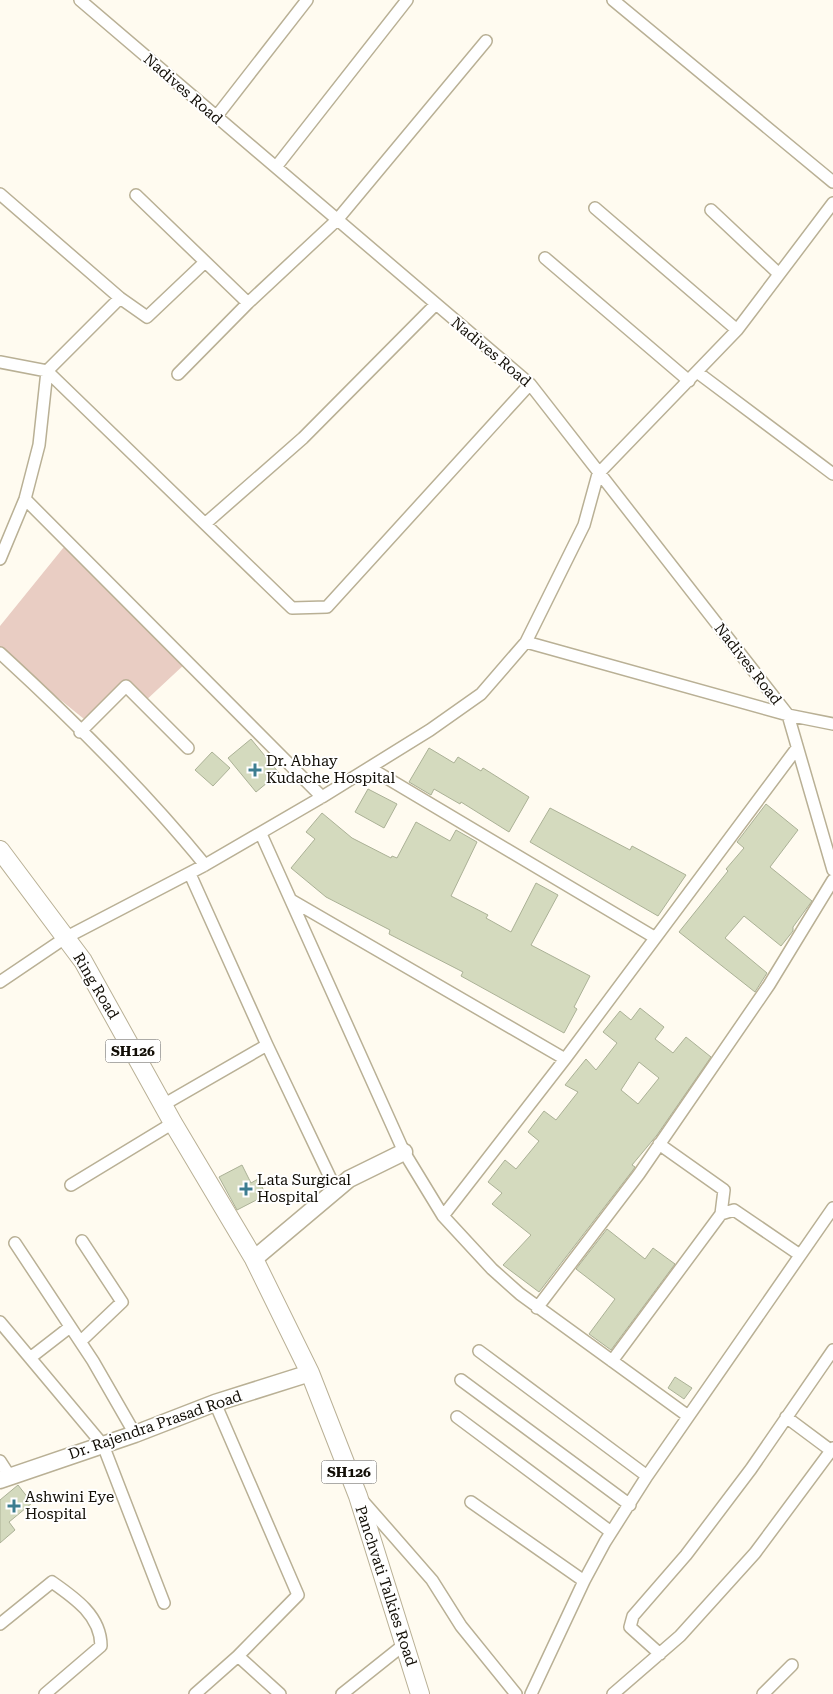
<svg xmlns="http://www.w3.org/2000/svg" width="833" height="1694" font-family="'Roboto Serif',serif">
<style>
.green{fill:#e9cdc3}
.building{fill:#d4dabe;stroke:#abb196;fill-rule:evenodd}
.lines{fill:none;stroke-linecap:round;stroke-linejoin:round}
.minor-casing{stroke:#b9b095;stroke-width:14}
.secondary-casing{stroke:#b9b095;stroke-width:19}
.primary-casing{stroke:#b9b095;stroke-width:20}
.minor{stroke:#fff;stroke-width:11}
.secondary{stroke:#fff;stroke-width:16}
.primary{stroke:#fff;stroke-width:18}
.poi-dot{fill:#3c7d90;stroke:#fff;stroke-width:2}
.labels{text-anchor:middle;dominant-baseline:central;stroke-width:4;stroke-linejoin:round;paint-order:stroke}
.shield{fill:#fff;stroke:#595651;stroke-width:1}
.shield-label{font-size:14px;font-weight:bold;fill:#120e06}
.street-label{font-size:15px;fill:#120e06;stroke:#fff}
.poi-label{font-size:15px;fill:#120e06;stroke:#fff;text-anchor:start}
</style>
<rect width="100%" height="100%" fill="#fffbf0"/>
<path class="green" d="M 68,542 L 187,662 L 143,703 L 126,686 L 89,723 L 0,651 L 0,626 Z"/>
<path class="building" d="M 251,739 L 279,773 L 256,792 L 228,758 Z
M 429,748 L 454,763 L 458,757 L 481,771 L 483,768 L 529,797 L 509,832 L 461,802 L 460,804 L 434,789 L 431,795 L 409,782 Z
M 212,752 L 230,768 L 213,786 L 195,770 Z
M 368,789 L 397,804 L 384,828 L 355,812 Z
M 766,804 L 798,830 L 770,867 L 812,901 L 793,927 L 793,931 L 781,946 L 744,916 L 725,938 L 767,973 L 755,992 L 679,932 L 728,871 L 726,869 L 744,848 L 737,842 Z
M 550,808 L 630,850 L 632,846 L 686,875 L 658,916 L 530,842 Z
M 322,813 L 352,838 L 391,858 L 392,856 L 397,858 L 416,822 L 450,841 L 456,830 L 477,842 L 451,896 L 488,915 L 486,918 L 511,932 L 536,883 L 558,895 L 531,945 L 590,976 L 574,1007 L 577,1009 L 564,1033 L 461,976 L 463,972 L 389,934 L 390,930 L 326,897 L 291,868 L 315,839 L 306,832 Z
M 640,1008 L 664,1027 L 655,1039 L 673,1053 L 686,1037 L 711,1057 L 657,1135 L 632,1165 L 635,1167 L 633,1170 L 539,1292 L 503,1265 L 531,1235 L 492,1204 L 502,1193 L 488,1182 L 505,1160 L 516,1169 L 539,1141 L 528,1132 L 544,1111 L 556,1120 L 578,1092 L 565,1085 L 586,1059 L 596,1070 L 617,1043 L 603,1032 L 620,1011 L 631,1020 ZM 639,1062 L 659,1078 L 638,1104 L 621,1090 Z
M 242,1165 L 251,1183 L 258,1179 L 266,1195 L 237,1210 L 219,1177 Z
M 607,1229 L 645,1259 L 653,1248 L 675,1264 L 611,1350 L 589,1334 L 615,1299 L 576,1269 Z
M 675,1377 L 692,1388 L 684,1399 L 668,1388 Z
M 18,1485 L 32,1503 L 9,1522 L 15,1530 L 0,1543 L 0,1500 Z"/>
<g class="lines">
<g class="minor-casing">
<path id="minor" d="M 80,0 L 530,384 L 788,715 L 833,870
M 613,0 L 833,182
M 216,117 L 307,0
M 276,167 L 407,0
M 0,194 L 120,298 L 147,317 L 205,262
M 136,195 L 248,303
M 595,208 L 737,330
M 711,210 L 779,274
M 545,258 L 689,381
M 0,362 L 47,371 L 292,608 L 327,607 L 530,384
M 697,372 L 833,474
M 178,374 L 248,303 L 337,220 L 486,41
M 25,499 L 322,797
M 206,523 L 303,438 L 435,305
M 0,559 L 25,499 L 39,445 L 47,371 L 120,298
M 526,642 L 788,715 L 833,724
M 0,653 C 72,719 144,790 205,865
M 80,732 L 126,686 L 188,748
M 370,768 L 654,937
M 261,834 L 404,1152 L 443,1216 L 492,1269 L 520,1294 L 688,1416
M 190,874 L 267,1045 L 336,1190
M 291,900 L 565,1059
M 0,982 L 65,938 L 205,865 L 322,797 L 430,730 L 481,694 L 526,642 L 584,525 L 598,474 L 737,330 L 833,203
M 163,1105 L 267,1045
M 659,1144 L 724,1190 L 721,1214
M 71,1185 L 173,1123
M 443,1216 L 565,1059 L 797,748
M 15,1243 L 93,1361 L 135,1434
M 537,1308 L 639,1174 L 769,985 L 833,880
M 0,1322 L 103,1445 L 164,1603
M 81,1341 L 122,1302 L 82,1241
M 479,1351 L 647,1476
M 30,1358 L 70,1327
M 612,1361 L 721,1214 L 734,1210 L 800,1255
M 461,1380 L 630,1505
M 215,1403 L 298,1595 L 238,1656
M 457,1417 L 611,1532
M 786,1417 L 833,1452
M 0,1461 L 9,1475
M 362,1500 L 432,1580 L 461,1626 L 516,1694
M 471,1502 L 584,1581
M 0,1624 L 52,1582 C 75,1598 101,1616 101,1646 L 45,1694
M 660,1654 L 630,1627 L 633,1616 L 686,1555 L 751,1469 L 833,1350
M 195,1694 L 238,1656 L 280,1694
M 342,1694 L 406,1643
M 531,1694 L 584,1581 L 605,1542 L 647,1476 L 833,1208
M 613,1694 L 680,1636 L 755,1553 L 833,1448
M 763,1694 L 792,1665"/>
</g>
<g class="secondary-casing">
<path id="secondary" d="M 254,1259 L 349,1179 L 404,1152
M 0,1480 L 135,1434 L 215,1403 L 310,1373"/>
</g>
<g class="primary-casing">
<path id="primary" d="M 0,850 L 83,961 L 173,1123 L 254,1259 L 310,1373 L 358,1496 L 420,1694"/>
</g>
<use href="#minor" class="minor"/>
<use href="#secondary" class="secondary"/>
<use href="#primary" class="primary"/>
</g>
<g class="poi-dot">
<path d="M252.5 762.5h5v5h5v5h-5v5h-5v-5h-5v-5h5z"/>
<path d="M243.5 1181.5h5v5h5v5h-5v5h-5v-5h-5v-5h5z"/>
<path d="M11.5 1498.5h5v5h5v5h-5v5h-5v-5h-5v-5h5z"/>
</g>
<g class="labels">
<g class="shield">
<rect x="105.5" y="1039.5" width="55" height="23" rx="4"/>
<rect x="321.5" y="1460.5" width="55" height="23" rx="4"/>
</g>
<g class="shield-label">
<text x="133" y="1051">SH126</text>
<text x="349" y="1472">SH126</text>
</g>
<g class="street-label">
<text transform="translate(183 89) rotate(41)">Nadives Road</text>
<text transform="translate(491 352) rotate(40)">Nadives Road</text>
<text transform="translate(748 664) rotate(52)">Nadives Road</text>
<text transform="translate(96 986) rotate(59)">Ring Road</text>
<text transform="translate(155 1425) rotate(-19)">Dr. Rajendra Prasad Road</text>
<text transform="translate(386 1586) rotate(72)">Panchvati Talkies Road</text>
</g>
<g class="poi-label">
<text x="266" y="761">Dr. Abhay<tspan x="266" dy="17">Kudache Hospital</tspan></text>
<text x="257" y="1180">Lata Surgical<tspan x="257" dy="17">Hospital</tspan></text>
<text x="25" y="1497">Ashwini Eye<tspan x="25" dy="17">Hospital</tspan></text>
</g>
</g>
</svg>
